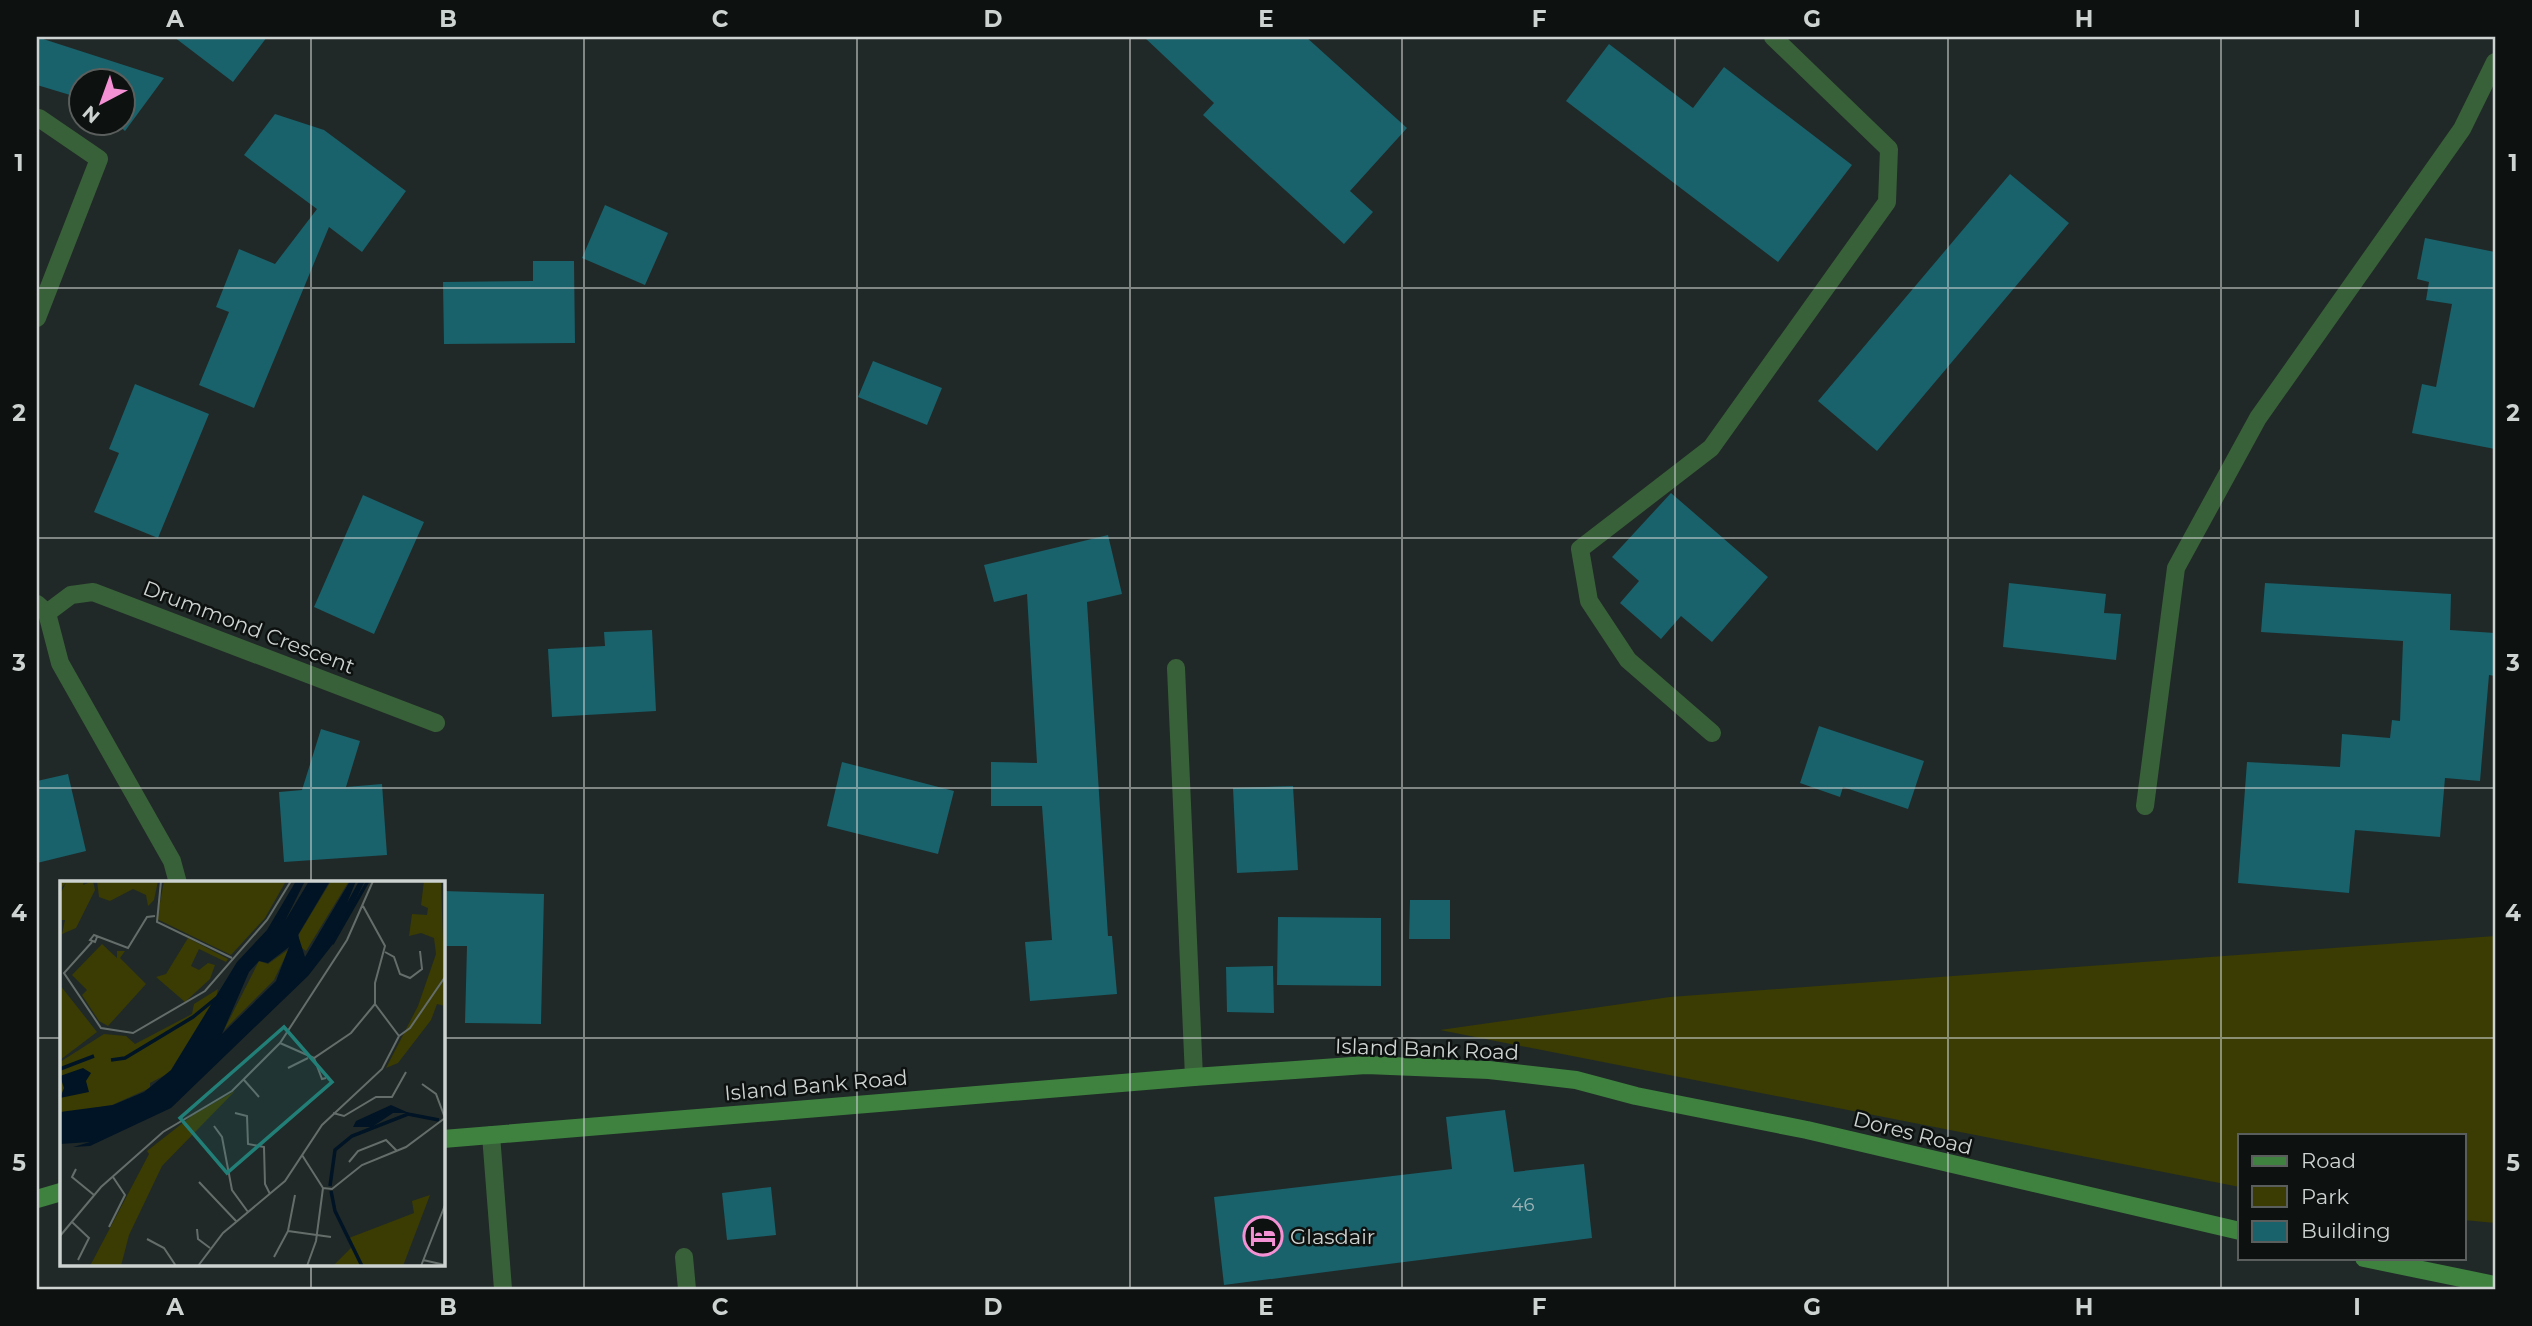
<svg xmlns="http://www.w3.org/2000/svg" width="2532" height="1326" font-family="Montserrat,sans-serif">
<style>
.green{fill:#3a3c03}
.building{fill:#19616b}
.lines{fill:none;stroke-linecap:round;stroke-linejoin:round}
.street{stroke:#396139;stroke-width:18}
.secondary{stroke:#3f8240;stroke-width:18}
.grid{fill:none;stroke:#cdd3d1;stroke-width:2;stroke-opacity:0.55}
.labels{text-anchor:middle;dominant-baseline:central;stroke-width:5;stroke-linejoin:round;paint-order:stroke}
.number-label{font-size:18px;fill:#a0b6b8}
.street-label{font-size:21px;fill:#cdd3d1;stroke:#0d1110}
.poi-label{font-size:21px;fill:#cdd3d1;stroke:#0d1110;text-anchor:start}
.inset-river{fill:none;stroke:#001425;stroke-width:3.5}
.inset-road{fill:none;stroke:#656d6b;stroke-width:2}
.view{fill:#227f78;fill-opacity:0.15;stroke:#227f78;stroke-width:3.5}
.inset-edge{fill:none;stroke:#cdd3d1;stroke-width:3.5}
.neatline{fill:none;stroke:#cdd3d1;stroke-width:2.5}
.grid-label{font-size:23px;text-anchor:middle;font-weight:bold;fill:#cdd3d1}
</style>
<rect width="100%" height="100%" fill="#202927"/>
<path class="green" d="M 2495,936 L 2495,1223 L 2464,1220 L 2464,1135 L 2240,1135 L 2240,1187 L 1440,1030 L 1670,997 Z"/>
<path class="building" d="M 37,37 L 164,78 L 125,131 L 115,122 L 122,122 L 122,80 L 80,80 L 80,98 L 37,85 Z
M 174,37 L 267,37 L 233,82 Z
M 1144,37 L 1306,37 L 1407,128 L 1350,191 L 1373,212 L 1344,244 L 1203,115 L 1214,103 Z
M 1609,44 L 1693,108 L 1724,67 L 1852,165 L 1778,262 L 1566,101 Z
M 275,114 L 324,130 L 406,191 L 362,252 L 329,227 L 254,408 L 199,385 L 229,312 L 216,307 L 239,249 L 275,264 L 317,209 L 244,155 Z
M 2010,174 L 2069,223 L 1877,451 L 1818,401 Z
M 605,205 L 668,233 L 645,285 L 582,258 Z
M 2425,238 L 2495,252 L 2495,449 L 2412,433 L 2422,384 L 2436,387 L 2452,304 L 2426,300 L 2429,282 L 2417,279 Z
M 533,261 L 574,261 L 575,343 L 444,344 L 443,282 L 533,281 Z
M 873,361 L 942,388 L 927,425 L 858,397 Z
M 135,384 L 209,414 L 158,538 L 94,512 L 119,453 L 109,449 Z
M 1671,493 L 1768,577 L 1712,642 L 1681,616 L 1661,639 L 1620,603 L 1639,581 L 1612,557 Z
M 363,495 L 424,522 L 374,634 L 314,607 Z
M 1108,535 L 1122,594 L 1087,602 L 1108,936 L 1112,936 L 1117,994 L 1030,1001 L 1025,942 L 1052,940 L 1042,806 L 991,806 L 991,762 L 1037,763 L 1027,594 L 994,602 L 984,565 Z
M 2009,583 L 2106,594 L 2104,613 L 2121,614 L 2116,660 L 2003,647 Z
M 2265,583 L 2451,594 L 2450,630 L 2495,633 L 2495,676 L 2489,675 L 2480,781 L 2445,778 L 2440,837 L 2355,830 L 2349,893 L 2238,883 L 2247,762 L 2340,767 L 2342,734 L 2390,738 L 2392,720 L 2400,721 L 2403,641 L 2261,632 Z
M 652,630 L 656,711 L 552,717 L 548,649 L 605,646 L 604,632 Z
M 1819,726 L 1924,761 L 1908,809 L 1843,787 L 1840,797 L 1800,783 Z
M 321,729 L 360,741 L 346,787 L 382,784 L 387,855 L 284,862 L 279,792 L 302,790 Z
M 842,762 L 954,791 L 938,854 L 827,826 Z
M 68,774 L 86,851 L 37,863 L 37,781 Z
M 1293,786 L 1298,870 L 1237,873 L 1233,788 Z
M 443,891 L 544,894 L 541,1024 L 465,1023 L 467,946 L 443,946 Z
M 1410,900 L 1450,900 L 1450,939 L 1409,939 Z
M 1278,917 L 1381,918 L 1381,986 L 1277,985 Z
M 1273,966 L 1274,1013 L 1227,1012 L 1226,967 Z
M 1505,1110 L 1514,1172 L 1584,1164 L 1592,1238 L 1224,1285 L 1214,1197 L 1452,1169 L 1446,1117 Z
M 771,1187 L 776,1235 L 727,1240 L 722,1193 Z"/>
<g class="lines">
<path class="street" d="M 37,318 L 99,159 L 39,118
M 37,604 L 47,613 L 60,663 L 172,861 L 178,883
M 47,613 L 71,595 L 93,592 L 436,723
M 1176,668 L 1194,1077
M 1712,733 L 1628,660 L 1589,601 L 1580,549 L 1711,448 L 1887,202 L 1889,149 L 1773,37
M 2145,806 L 2176,568 L 2258,418 L 2462,129 L 2495,62
M 491,1135 L 503,1289
M 684,1257 L 687,1289"/>
<path class="secondary" d="M 443,1139 L 1194,1077 L 1366,1065 L 1489,1070 L 1576,1080 L 1636,1096 L 1807,1130 L 2240,1231
M 37,1199 L 61,1192
M 2364,1258 L 2495,1285"/>
</g>
<path class="grid" d="M 311,37 L 311,883M 584,37 L 584,1289M 857,37 L 857,1289M 1130,37 L 1130,1289M 1402,37 L 1402,1289M 1675,37 L 1675,1289M 1948,37 L 1948,1289M 2221,37 L 2221,1289M 37,288 L 2495,288M 37,538 L 2495,538M 37,788 L 2495,788M 37,1038 L 61,1038M 443,1038 L 2495,1038M 311,1265 L 311,1289"/>
<defs>
<g id="hotel-ring" transform="scale(2.0125)"><circle r="9.5" fill="#0d1110" stroke="#f491d4" stroke-width="1.5"/><path d="M-6-4.5h1.5V1H6V5H4.5V3h-9V5H-6ZM-4 0a1.8 1.8 0 1 1 3.6 0ZM.5 0V-2.5h3Q6-2.5 6 0Z" fill="#f491d4"/></g>
</defs>
<g fill-rule="evenodd">
<use href="#hotel-ring" x="1263" y="1236"/>
</g>
<g class="labels">
<g class="number-label">
<text x="1523" y="1205">46</text>
</g>
<g class="street-label">
<text transform="translate(249 627) rotate(21)">Drummond Crescent</text>
<text transform="translate(1427 1049) rotate(2)">Island Bank Road</text>
<text transform="translate(816 1085) rotate(-5)">Island Bank Road</text>
<text transform="translate(1913 1133) rotate(14)">Dores Road</text>
</g>
<g class="poi-label">
<text x="1290" y="1236">Glasdair</text>
</g>
</g>
<g transform="translate(60 881)">
<rect width="385" height="385" fill="#202927"/>
<path d="M 0,0 L 24,0 L 23,4 L 33,0 L 35,9 L 16,47 L 2,53 L 5,39 L 0,39 L 0,13 L 6,2 L 0,8 ZM 37,0 L 98,0 L 94,19 L 88,25 L 86,14 L 73,8 L 50,20 L 39,16 ZM 104,0 L 226,0 L 205,37 L 171,74 L 97,38 ZM 271,0 L 289,0 L 246,70 L 239,65 L 239,53 ZM 364,0 L 381,0 L 385,125 L 377,123 L 371,139 L 338,182 L 326,187 L 358,125 L 376,73 L 374,57 L 361,52 L 349,55 L 352,33 L 367,34 L 368,27 L 361,24 ZM 128,57 L 168,78 L 166,81 L 139,68 L 131,85 L 139,89 L 148,82 L 155,84 L 150,98 L 125,121 L 96,96 L 106,93 ZM 42,63 L 57,77 L 57,70 L 65,70 L 60,77 L 86,103 L 48,145 L 39,140 L 22,114 L 27,109 L 12,94 ZM 229,68 L 214,99 L 164,149 L 199,80 L 208,83 ZM 0,104 L 37,151 L 0,179 ZM 158,108 L 154,125 L 111,191 L 90,202 L 90,207 L 52,224 L 0,233 L 0,181 L 44,153 L 66,155 L 75,163 L 132,133 L 134,123 ZM 175,210 L 102,285 L 69,354 L 61,385 L 30,385 L 89,273 L 87,270 L 133,234 ZM 370,314 L 343,385 L 273,385 L 291,367 L 289,357 L 354,332 L 352,320 Z" fill="#3a3c03"/>
<path d="M 236,0 L 245,0 L 225,40 L 249,0 L 270,0 L 238,54 L 245,76 L 290,0 L 296,0 L 287,22 L 299,0 L 305,0 L 273,63 L 248,95 L 111,227 L 30,265 L 13,266 L 30,261 L 0,263 L 0,231 L 53,224 L 84,211 L 111,189 L 177,81 L 207,49 ZM 229,66 L 216,100 L 162,153 L 189,91 L 199,80 L 208,82 ZM 23,187 L 31,192 L 26,200 L 29,211 L 0,217 L 4,207 L 0,195 ZM 331,224 L 349,232 L 333,232 L 312,246 L 293,246 L 296,240 Z" fill="#001425" fill-rule="evenodd"/>
<path class="inset-river" d="M 272,63 L 308,0M 51,179 L 65,177 L 133,136 L 160,114M 0,188 L 34,175M 270,305 L 275,269 L 292,255 L 348,233 L 379,239M 271,310 L 275,330 L 302,385"/>
<path class="inset-road" d="M 101,0 L 97,41 L 172,77M 303,25 L 325,65 L 315,102 L 315,123 L 339,155M 37,56 L 35,61 L 30,59 L 34,54 L 68,67 L 87,36 L 95,35M 32,61 L 4,92 L 41,147 L 73,152 L 145,110 L 207,39 L 231,0M 325,71 L 334,76 L 340,93 L 350,97 L 362,88 L 360,70M 339,155 L 350,147 L 385,96M 220,162 L 254,177 L 291,152 L 315,123M 254,177 L 262,198 L 266,197M 228,187 L 248,177M 184,199 L 199,216M 362,203 L 376,213 L 385,237M 175,232 L 187,235 L 188,263 L 204,266 L 205,303 L 210,313M 273,232 L 284,235 L 316,216 L 332,216 L 346,191M 154,245 L 162,256 L 172,309 L 188,331M 242,274 L 263,307M 289,281 L 298,270 L 326,259 L 337,270M 16,288 L 12,296 L 34,314M 139,301 L 176,340M 263,307 L 272,308 L 302,284 L 346,266 L 385,237M 12,341 L 29,357 L 18,379M 49,346 L 65,314 L 53,296M 137,348 L 138,358 L 150,367M 228,350 L 271,356M 0,355 L 41,306 L 103,251 L 172,210 L 220,162 L 287,59 L 313,0M 87,358 L 104,367 L 116,385M 214,376 L 228,350 L 235,314M 363,379 L 385,384M 138,385 L 163,352 L 225,300 L 262,244 L 322,188 L 339,155M 247,385 L 256,360 L 263,307M 361,385 L 385,324"/>
<path class="view" d="M 224,146 L 272,201 L 167,292 L 120,237 Z"/>
<rect width="385" height="385" class="inset-edge"/>
</g>
<rect width="2532" height="1326" fill="none" stroke="#0d1110" stroke-width="77"/>
<rect x="2238" y="1134" width="228" height="126" fill="#0d1110" stroke="#5a5f5d" stroke-width="2"/>
<rect x="2252" y="1156" width="35" height="10" fill="#3f8240" stroke="#5a5f5d" stroke-width="2"/>
<text x="2301" y="1168" font-size="21" fill="#cdd3d1">Road</text>
<rect x="2252" y="1186" width="35" height="21" fill="#3a3c03" stroke="#5a5f5d" stroke-width="2"/>
<text x="2301" y="1204" font-size="21" fill="#cdd3d1">Park</text>
<rect x="2252" y="1221" width="35" height="21" fill="#19616b" stroke="#5a5f5d" stroke-width="2"/>
<text x="2301" y="1238" font-size="21" fill="#cdd3d1">Building</text>
<g transform="translate(102 102) rotate(221)"><circle r="33" fill="#0d1110" stroke="#5a5f5d" stroke-width="2"/>
<path d="M0-5L12 26L0 18L-12 26Z" fill="#f491d4"/>
<text y="-10" font-size="19" font-weight="bold" text-anchor="middle" fill="#cdd3d1">N</text>
</g>
<rect x="38" y="38" width="2456" height="1250" class="neatline"/>
<g class="grid-label">
<text x="175" y="27">A</text>
<text x="448" y="27">B</text>
<text x="720" y="27">C</text>
<text x="993" y="27">D</text>
<text x="1266" y="27">E</text>
<text x="1539" y="27">F</text>
<text x="1812" y="27">G</text>
<text x="2084" y="27">H</text>
<text x="2357" y="27">I</text>
<text x="19" y="171">1</text>
<text x="2513" y="171">1</text>
<text x="19" y="421">2</text>
<text x="2513" y="421">2</text>
<text x="19" y="671">3</text>
<text x="2513" y="671">3</text>
<text x="19" y="921">4</text>
<text x="2513" y="921">4</text>
<text x="19" y="1171">5</text>
<text x="2513" y="1171">5</text>
<text x="175" y="1315">A</text>
<text x="448" y="1315">B</text>
<text x="720" y="1315">C</text>
<text x="993" y="1315">D</text>
<text x="1266" y="1315">E</text>
<text x="1539" y="1315">F</text>
<text x="1812" y="1315">G</text>
<text x="2084" y="1315">H</text>
<text x="2357" y="1315">I</text>
</g>
</svg>
